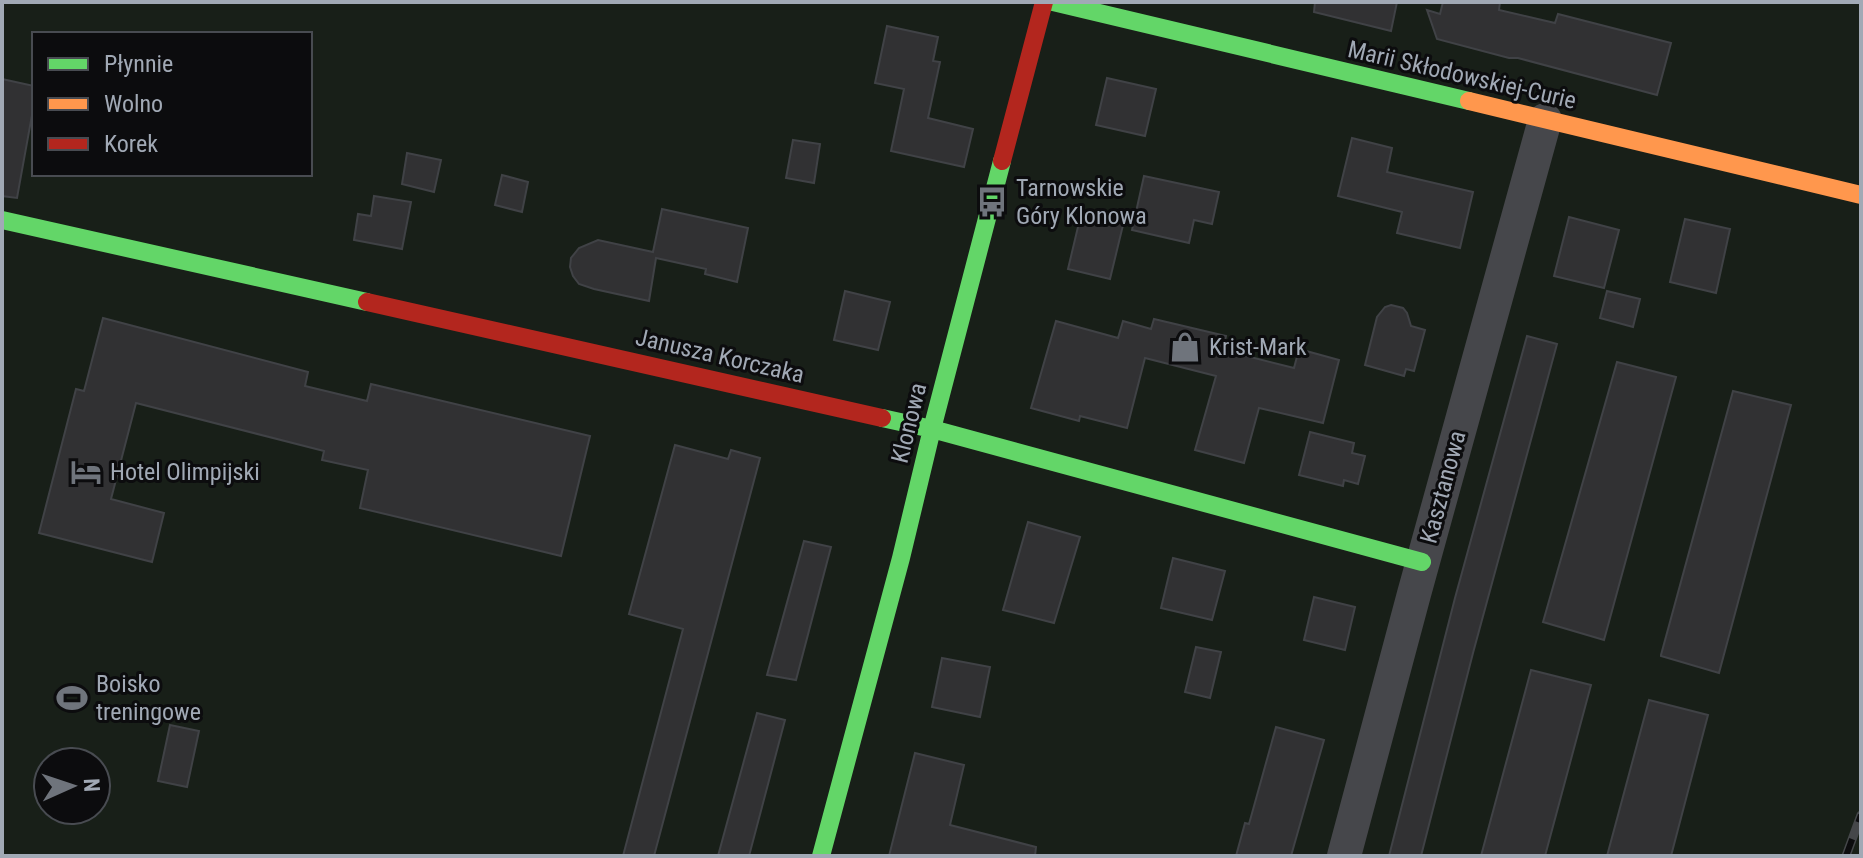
<svg xmlns="http://www.w3.org/2000/svg" width="1863" height="858" font-family="'Roboto Condensed',sans-serif">
<style>
.green{fill:#181f18;fill-rule:evenodd}
.building{fill:#313133;stroke:#404246;stroke-width:2}
.lines{fill:none;stroke-linecap:round;stroke-linejoin:round}
.street{stroke:#46474b;stroke-width:34}
.fast{stroke:#63d668;stroke-width:18}
.slow{stroke:#ff974d;stroke-width:18}
.jam{stroke:#b3261e;stroke-width:18}
.rail-casing{stroke:#45474a;stroke-width:9}
.rail{stroke:#0c0c0e;stroke-width:6;stroke-dasharray:18;stroke-linecap:butt}
.labels{text-anchor:middle;dominant-baseline:central;stroke-width:6;stroke-linejoin:round;paint-order:stroke}
.street-label{font-size:24px;fill:#a1a9b5;stroke:#0c0c0e}
.poi-label{font-size:24px;fill:#a1a9b5;stroke:#0c0c0e;text-anchor:start}
</style>
<rect width="100%" height="100%" fill="#121212"/>
<path class="green" d="M 2,2 L 1861,2 L 1861,856 L 2,856 ZM 34,34 L 310,34 L 310,174 L 34,174 ZM 48,762 L 96,762 L 96,810 L 48,810 Z"/>
<path class="building" d="M 1315,2 L 1397,2 L 1391,31 L 1314,12 Z
M 1443,2 L 1500,2 L 1499,10 L 1555,23 L 1558,14 L 1671,43 L 1657,95 L 1518,58 L 1509,58 L 1437,39 L 1427,10 L 1440,14 Z
M 887,26 L 938,37 L 933,61 L 940,62 L 928,118 L 973,129 L 964,167 L 891,151 L 904,89 L 875,83 Z
M 1107,78 L 1156,89 L 1145,136 L 1096,125 Z
M 2,79 L 34,86 L 34,104 L 17,198 L 2,196 Z
M 1352,138 L 1392,148 L 1387,172 L 1473,192 L 1460,248 L 1397,233 L 1402,212 L 1338,196 Z
M 793,140 L 820,144 L 814,183 L 786,178 Z
M 407,153 L 441,160 L 434,192 L 402,184 Z
M 502,175 L 528,182 L 522,212 L 495,205 Z
M 1144,176 L 1219,192 L 1212,224 L 1194,220 L 1189,243 L 1132,230 Z
M 374,196 L 411,202 L 402,249 L 354,240 L 358,214 L 371,216 Z
M 662,209 L 748,228 L 737,282 L 705,274 L 706,269 L 656,258 L 649,301 L 594,289 L 579,284 L 573,276 L 570,267 L 571,258 L 579,248 L 598,240 L 653,252 Z
M 1082,210 L 1124,221 L 1110,279 L 1068,269 Z
M 1569,217 L 1619,230 L 1604,288 L 1554,276 Z
M 1685,219 L 1730,229 L 1716,293 L 1670,282 Z
M 845,291 L 890,302 L 878,350 L 834,340 Z
M 1607,291 L 1640,299 L 1633,327 L 1600,318 Z
M 1391,305 L 1403,308 L 1407,313 L 1411,326 L 1425,330 L 1414,371 L 1406,369 L 1404,376 L 1365,365 L 1377,317 L 1385,307 Z
M 103,318 L 308,372 L 305,386 L 367,401 L 371,384 L 590,436 L 561,556 L 360,508 L 368,470 L 322,460 L 324,451 L 136,403 L 111,499 L 164,513 L 152,562 L 39,533 L 76,389 L 84,391 Z
M 1154,319 L 1226,336 L 1223,350 L 1294,368 L 1299,349 L 1339,360 L 1323,423 L 1259,408 L 1244,463 L 1195,450 L 1216,376 L 1145,358 L 1127,428 L 1080,416 L 1079,421 L 1031,408 L 1056,321 L 1118,338 L 1123,321 L 1151,329 Z
M 1527,336 L 1557,344 L 1473,653 L 1421,856 L 1389,856 L 1455,598 Z
M 1617,362 L 1676,377 L 1604,640 L 1543,622 Z
M 1733,391 L 1791,405 L 1719,673 L 1661,656 L 1661,655 Z
M 1310,432 L 1354,443 L 1352,453 L 1365,456 L 1358,484 L 1344,480 L 1343,486 L 1299,475 Z
M 675,445 L 728,459 L 731,450 L 760,458 L 654,856 L 623,856 L 683,629 L 629,614 Z
M 1028,522 L 1080,537 L 1054,623 L 1003,610 Z
M 804,541 L 831,547 L 796,680 L 767,675 Z
M 1173,558 L 1225,571 L 1212,620 L 1161,608 Z
M 1314,597 L 1355,607 L 1345,650 L 1304,640 Z
M 1196,647 L 1221,652 L 1210,698 L 1185,692 Z
M 942,658 L 990,667 L 980,717 L 932,707 Z
M 1531,670 L 1591,685 L 1545,856 L 1481,856 Z
M 1649,700 L 1708,715 L 1671,856 L 1607,856 Z
M 757,713 L 785,720 L 749,856 L 718,856 Z
M 170,725 L 199,731 L 187,787 L 158,781 Z
M 1276,727 L 1324,740 L 1291,856 L 1236,856 L 1245,823 L 1249,824 Z
M 915,753 L 964,765 L 950,825 L 1036,847 L 1035,856 L 889,856 Z"/>
<g class="lines">
<path class="street" d="M 1344,856 L 1414,594 L 1545,120"/>
<path class="fast" d="M 1053,2 L 1469,101
M 2,220 L 367,302
M 882,418 L 932,429 L 1422,562
M 821,856 L 901,558 L 932,429 L 1002,161"/>
<path class="slow" d="M 1469,101 L 1861,195"/>
<path class="jam" d="M 1002,161 L 1044,2
M 367,302 L 882,418"/>
<g class="rail-casing">
<path id="rail" d="M 1846,856 L 1861,815"/>
</g>
<use href="#rail" class="rail"/>
</g>
<defs>
<g id="bus-bare" transform="scale(2.4)"><path d="M-5-6H5V4H4V6H2V4H-2V6H-4V4H-5ZM-3.5-4V0h7V-4ZM-3.5 1.2v1.5H-2V1.2ZM2 1.2v1.5H3.5V1.2Z" fill="#6f747c" stroke="#0c0c0e" stroke-width="2.5" paint-order="stroke"/></g>
<g id="shop-bare" transform="scale(2.4)"><path d="M-5-2.5h2.3a2.7 3.5 0 0 1 5.4 0H5L5.5 6h-11ZM-1.5-2.5h3a1.5 2.3 0 0 0-3 0Z" fill="#6f747c" stroke="#0c0c0e" stroke-width="2.5" paint-order="stroke"/></g>
<g id="hotel-bare" transform="scale(2.4)"><path d="M-6-4.5h1.5V1H6V5H4.5V3h-9V5H-6ZM-4 0a1.8 1.8 0 1 1 3.6 0ZM.5 0V-2.5h3Q6-2.5 6 0Z" fill="#6f747c" stroke="#0c0c0e" stroke-width="2.5" paint-order="stroke"/></g>
<g id="stadium-bare" transform="scale(2.4)"><path d="M0-5a6.5 5 0 1 0 0 10a6.5 5 0 1 0 0-10ZM-3.5-1.8h7v3.6h-7Z" fill="#6f747c" stroke="#0c0c0e" stroke-width="2.5" paint-order="stroke"/></g>
</defs>
<g fill-rule="evenodd">
<use href="#bus-bare" x="992" y="202"/>
<use href="#shop-bare" x="1185" y="347"/>
<use href="#hotel-bare" x="86" y="472"/>
<use href="#stadium-bare" x="72" y="698"/>
</g>
<g class="labels">
<g class="street-label">
<text transform="translate(1462 75) rotate(13)">Marii Skłodowskiej-Curie</text>
<text transform="translate(720 356) rotate(13)">Janusza Korczaka</text>
<text transform="translate(909 423) rotate(-76)">Klonowa</text>
<text transform="translate(1443 487) rotate(-75)">Kasztanowa</text>
</g>
<g class="poi-label">
<text x="1016" y="188">Tarnowskie<tspan x="1016" dy="28">Góry Klonowa</tspan></text>
<text x="1209" y="347">Krist-Mark</text>
<text x="110" y="472">Hotel Olimpijski</text>
<text x="96" y="684">Boisko<tspan x="96" dy="28">treningowe</tspan></text>
</g>
</g>
<rect width="1863" height="858" fill="none" stroke="#a1a9b5" stroke-width="8"/>
<rect x="32" y="32" width="280" height="144" fill="#0c0c0e" stroke="#484b51" stroke-width="2"/>
<rect x="48" y="58" width="40" height="12" fill="#63d668" stroke="#484b51" stroke-width="2"/>
<text x="104" y="72" font-size="24" fill="#a1a9b5">Płynnie</text>
<rect x="48" y="98" width="40" height="12" fill="#ff974d" stroke="#484b51" stroke-width="2"/>
<text x="104" y="112" font-size="24" fill="#a1a9b5">Wolno</text>
<rect x="48" y="138" width="40" height="12" fill="#b3261e" stroke="#484b51" stroke-width="2"/>
<text x="104" y="152" font-size="24" fill="#a1a9b5">Korek</text>
<g transform="translate(72 786) rotate(87)"><circle r="38" fill="#0c0c0e" stroke="#484b51" stroke-width="2"/>
<path d="M0-6L14 30L0 20L-14 30Z" fill="#6f747c"/>
<text y="-12" font-size="22" font-weight="bold" text-anchor="middle" fill="#a1a9b5">N</text>
</g>
</svg>
